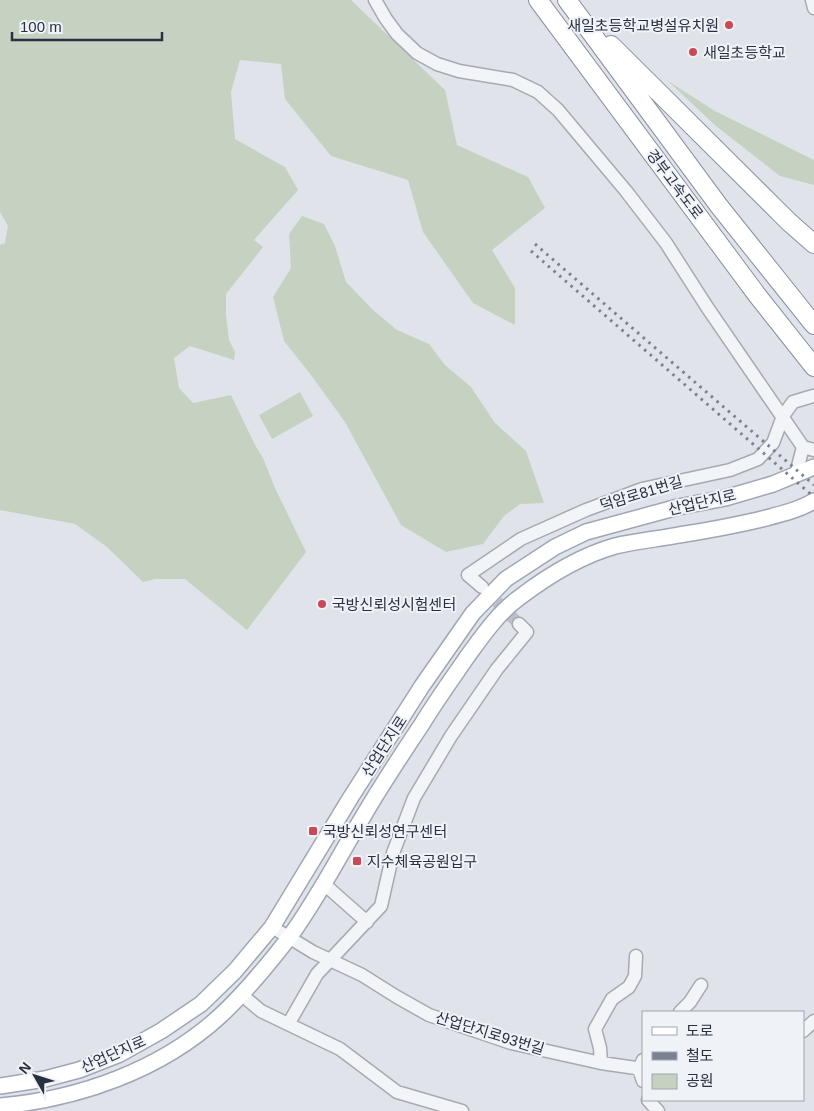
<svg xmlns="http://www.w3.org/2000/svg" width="814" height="1111" font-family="Arial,'Noto Sans KR',sans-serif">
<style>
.green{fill:#c5d2c1}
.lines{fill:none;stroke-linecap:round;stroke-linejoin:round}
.minor-tunnel{stroke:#bbbfc7;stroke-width:12;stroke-dasharray:12 6;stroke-linecap:butt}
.minor-casing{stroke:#a5aab3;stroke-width:15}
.major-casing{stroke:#9fa7b4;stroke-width:18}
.highway-casing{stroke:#88909f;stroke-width:20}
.minor{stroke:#f2f4f7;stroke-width:12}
.major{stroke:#fff;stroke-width:15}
.highway{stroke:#fff;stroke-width:18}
.rail{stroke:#7a8292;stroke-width:3;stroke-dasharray:2.5 5;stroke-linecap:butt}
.poi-dot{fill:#cb4856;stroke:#eff2f6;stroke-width:2}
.labels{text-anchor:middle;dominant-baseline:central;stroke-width:4;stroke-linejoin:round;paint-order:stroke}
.poi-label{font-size:15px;fill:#293040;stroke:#eff2f6;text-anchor:start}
.street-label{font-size:15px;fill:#293040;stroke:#eff2f6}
</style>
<rect width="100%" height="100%" fill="#e0e3e9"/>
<path class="green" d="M 0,0 L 351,0 L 445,90 L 457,145 L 528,177 L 545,208 L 492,250 L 515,288 L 515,325 L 473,303 L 423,232 L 408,180 L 331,156 L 285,99 L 281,64 L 240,60 L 231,92 L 235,139 L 285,167 L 298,190 L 254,240 L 263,247 L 226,294 L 226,315 L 229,340 L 235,352 L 234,360 L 190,346 L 174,358 L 179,388 L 193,403 L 231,395 L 255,445 L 263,458 L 275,488 L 306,552 L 247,630 L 185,579 L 155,579 L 143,582 L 107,547 L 75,524 L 0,510 L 0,245 L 5,243 L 8,226 L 0,212 Z
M 668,81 L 715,111 L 814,160 L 814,185 L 780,176 L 716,126 Z
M 302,216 L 324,224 L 335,246 L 346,282 L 373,310 L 397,330 L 429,344 L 445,365 L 471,387 L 495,423 L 526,451 L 544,503 L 520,504 L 504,516 L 483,544 L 446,552 L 401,525 L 345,422 L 311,375 L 284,341 L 273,297 L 291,268 L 289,234 Z
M 300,392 L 313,416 L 272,439 L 259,415 Z"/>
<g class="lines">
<path class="minor-tunnel" d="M 484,589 L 519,624"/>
<g class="minor-casing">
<path id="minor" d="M 375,0 L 386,19 L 397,34 L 417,53 L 437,64 L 459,71 L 513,80 L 538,92 L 558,110 L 626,191 L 666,243 L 707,307 L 803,447 L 814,450
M 812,0 L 814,8
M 796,474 L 803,447
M 482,587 L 468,575 L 521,539 L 586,510 L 642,489 L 730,470 L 758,459 L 773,443 L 783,416 L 793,402 L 813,396
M 324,884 L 367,922
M 272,927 L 313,952 L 362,975 L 397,997 L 429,1015 L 511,1043 L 601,1063 L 643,1069
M 242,995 L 261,1011 L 340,1049 L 397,1092 L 462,1111
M 680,1012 L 690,1002 L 701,985
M 289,1023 L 317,974 L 381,906 L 393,853 L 414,798 L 451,736 L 497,669 L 527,632 L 519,624
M 803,1031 L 814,1021
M 643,1060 L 639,1069 L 643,1081
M 601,1063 L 600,1048 L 595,1029 L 612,999 L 629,987 L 635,976 L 636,956
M 648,1100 L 658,1111"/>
</g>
<g class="major-casing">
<path id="major" d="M 0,1086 L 45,1079 L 79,1070 L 120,1054 L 161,1031 L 201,1004 L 235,971 L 272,927 L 351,797 L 422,686 L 473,613 L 506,579 L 555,547 L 586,532 L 678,507 L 725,498 L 773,484 L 814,467
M 0,1106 C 79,1099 161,1070 220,1016 C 245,993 267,966 288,939 C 317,900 339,856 364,815 C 382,784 402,754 422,724 C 436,701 452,679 467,657 C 483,635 498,613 520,597 C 549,575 580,556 615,546 C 636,541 658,539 679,535 C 705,531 732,526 758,520 C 777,515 797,511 814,501"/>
</g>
<g class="highway-casing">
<path id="highway" d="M 538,0 L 757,295 L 814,367
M 567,0 L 719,206 L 814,325
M 611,45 L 789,222 L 814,244"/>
</g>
<use href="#minor" class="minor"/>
<use href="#major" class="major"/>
<use href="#highway" class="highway"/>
<path class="rail" d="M 535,244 L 814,485
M 531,251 L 814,497"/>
</g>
<g class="poi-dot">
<circle cx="729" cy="25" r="5"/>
<circle cx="693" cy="52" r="5"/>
<circle cx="322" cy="604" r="5"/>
<rect x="308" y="826" width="10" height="10" rx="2.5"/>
<rect x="352" y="856" width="10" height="10" rx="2.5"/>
</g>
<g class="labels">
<g class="poi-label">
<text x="719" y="25" text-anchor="end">새일초등학교병설유치원</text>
<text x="703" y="52">새일초등학교</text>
<text x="332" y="604">국방신뢰성시험센터</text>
<text x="323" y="831">국방신뢰성연구센터</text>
<text x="367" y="861">지수체육공원입구</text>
</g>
<g class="street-label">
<text transform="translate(675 184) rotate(53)">경부고속도로</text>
<text transform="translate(641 493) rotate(-17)">덕암로81번길</text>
<text transform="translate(702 502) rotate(-13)">산업단지로</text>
<text transform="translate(384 746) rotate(-57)">산업단지로</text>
<text transform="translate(490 1033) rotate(17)">산업단지로93번길</text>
<text transform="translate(113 1054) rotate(-24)">산업단지로</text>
</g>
</g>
<rect x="642" y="1011" width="162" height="90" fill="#eff2f6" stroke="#a0a4ad"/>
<rect x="652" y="1027" width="25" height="8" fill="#ffffff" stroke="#a0a4ad"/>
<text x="686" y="1036" font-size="15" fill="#293040">도로</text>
<rect x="652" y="1052" width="25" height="8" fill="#7a8292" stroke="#a0a4ad"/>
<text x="686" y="1061" font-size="15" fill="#293040">철도</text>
<rect x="652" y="1074" width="25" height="15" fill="#c5d2c1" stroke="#a0a4ad"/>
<text x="686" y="1086" font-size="15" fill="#293040">공원</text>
<g transform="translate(35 1076) rotate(309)" stroke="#eff2f6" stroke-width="4" paint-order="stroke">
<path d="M0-4L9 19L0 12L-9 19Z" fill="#293040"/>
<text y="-8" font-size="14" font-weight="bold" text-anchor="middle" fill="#293040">N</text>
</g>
<path d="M12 32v8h150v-8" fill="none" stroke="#293040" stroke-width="2.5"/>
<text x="20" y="32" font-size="15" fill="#293040" stroke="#eff2f6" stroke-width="4" paint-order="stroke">100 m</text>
</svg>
